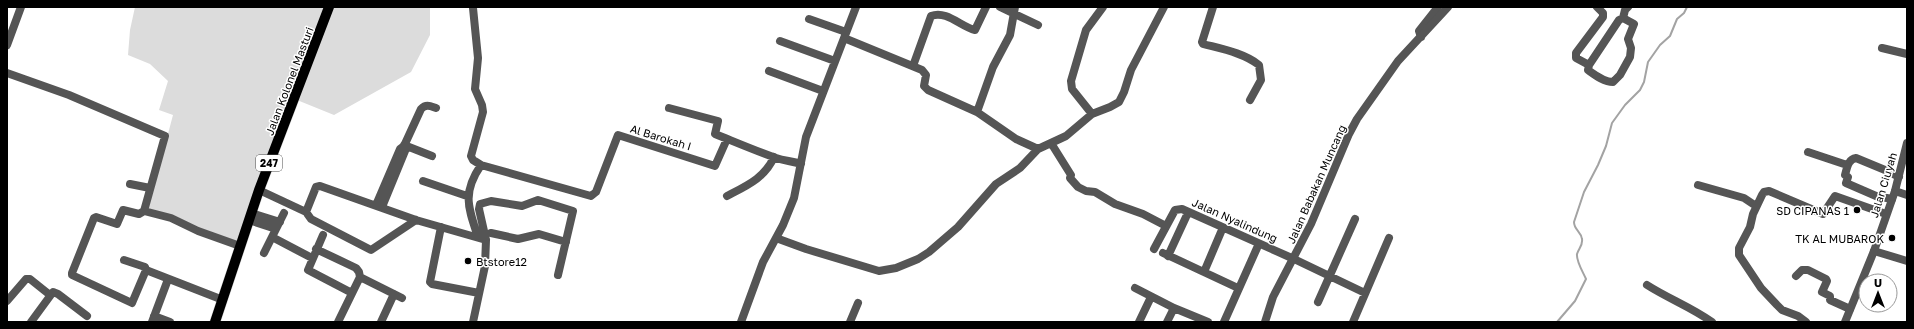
<svg xmlns="http://www.w3.org/2000/svg" width="1914" height="329" font-family="'Golos Text',sans-serif">
<style>
.green{fill:#dcdcdc}
.lines{fill:none;stroke-linecap:round;stroke-linejoin:round}
.stream{stroke:#a3a3a3;stroke-width:2}
.primary-casing{stroke:#dbdbdb;stroke-width:11}
.minor{stroke:#555;stroke-width:8}
.tertiary{stroke:#555;stroke-width:8}
.primary{stroke:#000;stroke-width:10}
.poi-dot{fill:#000;stroke:#fff;stroke-width:1.5}
.labels{text-anchor:middle;dominant-baseline:central;stroke-width:3;stroke-linejoin:round;paint-order:stroke}
.shield{fill:#fff;stroke:#4c4c4c;stroke-width:1}
.shield-label{font-size:10px;font-weight:bold;fill:#000}
.street-label{font-size:11px;fill:#000;stroke:#fff}
.poi-label{font-size:11px;fill:#000;stroke:#fff;text-anchor:end}
</style>
<rect width="100%" height="100%" fill="#fff"/>
<path class="green" d="M 135,7 L 430,7 L 430,35 L 411,72 L 334,115 L 292,98 L 238,242 L 148,209 L 173,115 L 159,110 L 168,81 L 150,64 L 128,55 L 130,30 Z"/>
<g class="lines">
<path class="stream" d="M 1557,322 L 1575,301 L 1586,279 C 1583,272 1576,261 1577,254 C 1579,248 1583,245 1582,239 C 1581,231 1574,230 1574,222 L 1584,192 L 1598,165 L 1606,146 L 1612,123 L 1625,105 L 1640,90 L 1644,82 L 1648,62 L 1660,45 L 1670,36 L 1677,19 L 1684,13 L 1687,7"/>
<g class="primary-casing">
<path id="primary" d="M 215,322 L 259,190 L 329,7"/>
</g>
<path class="minor" d="M 1000,7 L 1038,25
M 1213,7 L 1202,42 L 1203,44 C 1222,49 1244,53 1259,65 L 1261,80 L 1250,100
M 473,8 L 478,58 L 475,89 L 482,105 L 483,112 L 471,156 L 473,160 L 481,165 L 591,196 L 596,192 L 618,135 L 715,166 L 727,139
M 1623,18 L 1625,10 L 1628,7
M 809,19 L 846,32
M 1421,37 L 1419,31 L 1438,7
M 844,38 L 922,70 L 926,75 L 924,86 L 928,90 L 977,112 L 1016,139 L 1038,149
M 780,41 L 835,61
M 7,45 L 21,7
M 1882,48 L 1907,54
M 1589,65 L 1619,20 L 1623,18 L 1634,24 L 1628,39 L 1631,48 L 1630,57 L 1620,75 L 1613,82 C 1604,82 1595,75 1588,70 L 1589,65 L 1576,58 L 1576,53 L 1603,17 L 1603,13 L 1597,7
M 913,66 L 931,16 C 947,10 961,27 975,30 L 986,7
M 769,71 L 823,91
M 7,73 L 69,95 L 165,136 L 144,211 L 171,218 L 198,231 L 240,246
M 669,108 L 718,121 L 715,134 C 735,142 756,151 776,158 C 785,161 792,161 801,164
M 977,112 L 993,67 L 1010,35 L 1015,7
M 1092,114 L 1072,89 L 1071,81 L 1086,30 L 1103,7
M 1051,143 L 1071,175 L 1070,178 L 1078,187 L 1086,191 L 1095,192 L 1115,204 L 1143,214 L 1166,226
M 404,145 L 432,156
M 404,146 L 421,109 C 426,104 430,106 436,108
M 1808,152 L 1847,165
M 423,181 L 467,196
M 130,184 L 150,188
M 1698,185 L 1744,198 L 1756,206
M 259,190 L 306,212 L 311,219 L 371,250 L 416,220
M 1895,191 L 1907,195
M 727,196 C 746,186 765,178 774,157
M 1892,199 L 1876,196 L 1846,183 L 1848,177 L 1845,175 C 1847,168 1848,159 1856,158 L 1885,170 L 1899,177
M 376,205 L 400,149 L 404,146 L 405,151 L 382,207
M 144,211 L 139,214 L 123,210 L 117,224 L 96,217 L 94,218 L 72,273 L 72,275 L 132,303 L 146,270
M 306,212 L 316,187 L 320,186 L 416,220 L 486,240
M 251,213 L 280,222
M 249,220 L 276,229
M 441,227 L 430,282 L 432,284 L 479,293
M 491,233 L 518,239 L 539,234 L 566,242
M 323,235 L 308,270 L 352,293
M 272,237 L 312,258
M 478,237 C 468,207 462,193 481,165
M 776,238 L 806,249 L 879,271 L 896,268 L 918,259 L 929,252 L 958,227 L 996,184 L 1020,168 L 1038,149 L 1066,136 L 1092,114 L 1110,107 L 1119,102 L 1124,92 L 1131,70 L 1164,7
M 316,249 L 356,268 L 359,272 L 360,277 L 338,322
M 1154,249 L 1175,210 L 1182,209 L 1294,259 L 1365,293
M 1874,251 L 1907,261
M 264,253 L 284,213
M 1163,253 L 1238,288
M 1168,256 L 1186,217
M 124,260 L 145,267 L 146,270 L 223,300
M 1204,272 L 1221,232
M 1796,276 L 1802,270 L 1808,270 L 1826,279 L 1827,281 L 1822,292 L 1830,296 L 1830,300 L 1850,309
M 360,277 L 402,298
M 1647,285 C 1669,299 1691,307 1712,322
M 1135,288 L 1174,308 L 1208,322
M 7,301 L 26,279 L 30,279 L 50,295
M 1318,302 L 1355,219
M 154,316 L 170,322
M 31,322 L 53,292 L 58,294 L 87,316
M 152,322 L 167,282
M 381,322 L 394,294
M 473,322 L 485,266 L 486,240 L 479,209 L 480,204 L 491,201 L 522,206 L 538,200 L 573,211 L 558,275
M 741,322 L 763,262 L 783,225 L 794,198 L 806,137 L 856,7
M 850,322 L 858,303
M 1139,322 L 1151,297
M 1167,322 L 1174,308
M 1224,322 L 1257,248
M 1353,322 L 1389,238
M 1806,322 L 1798,316 L 1782,310 L 1777,305 L 1761,288 L 1739,255 L 1739,248 L 1750,227 L 1753,214 L 1762,195 L 1764,192 L 1769,191 L 1823,214 L 1835,196 L 1886,214"/>
<path class="tertiary" d="M 1265,322 L 1273,297 L 1311,224 L 1349,134 L 1357,119 L 1398,61 L 1448,7
M 1845,322 L 1874,251 L 1895,191 L 1907,143"/>
<use href="#primary" class="primary"/>
</g>
<g class="poi-dot">
<circle cx="1857" cy="210" r="4"/>
<circle cx="1892" cy="238" r="4"/>
<circle cx="468" cy="261" r="4"/>
</g>
<g class="labels">
<rect class="shield" x="256" y="155" width="26" height="16" rx="3"/>
<g class="shield-label">
<text x="269" y="163">247</text>
</g>
<g class="street-label">
<text transform="translate(289 81) rotate(-69)">Jalan Kolonel Masturi</text>
<text transform="translate(661 137) rotate(17)">Al Barokah I</text>
<text transform="translate(1316 184) rotate(-66)">Jalan Babakan Muncang</text>
<text transform="translate(1883 185) rotate(-73)">Jalan Ciuyah</text>
<text transform="translate(1235 220) rotate(24)">Jalan Nyalindung</text>
</g>
<g class="poi-label">
<text x="1849" y="210">SD CIPANAS 1</text>
<text x="1884" y="238">TK AL MUBAROK</text>
<text x="476" y="261" text-anchor="start">Btstore12</text>
</g>
</g>
<rect width="1914" height="329" fill="none" stroke="#000000" stroke-width="16"/>
<g transform="translate(1878 293)"><circle r="19" fill="#ffffff" stroke="#999999"/>
<path d="M0-3L7 15L0 10L-7 15Z" fill="#000000"/>
<text y="-6" font-size="11" font-weight="bold" text-anchor="middle" fill="#000000">U</text>
</g>
</svg>
